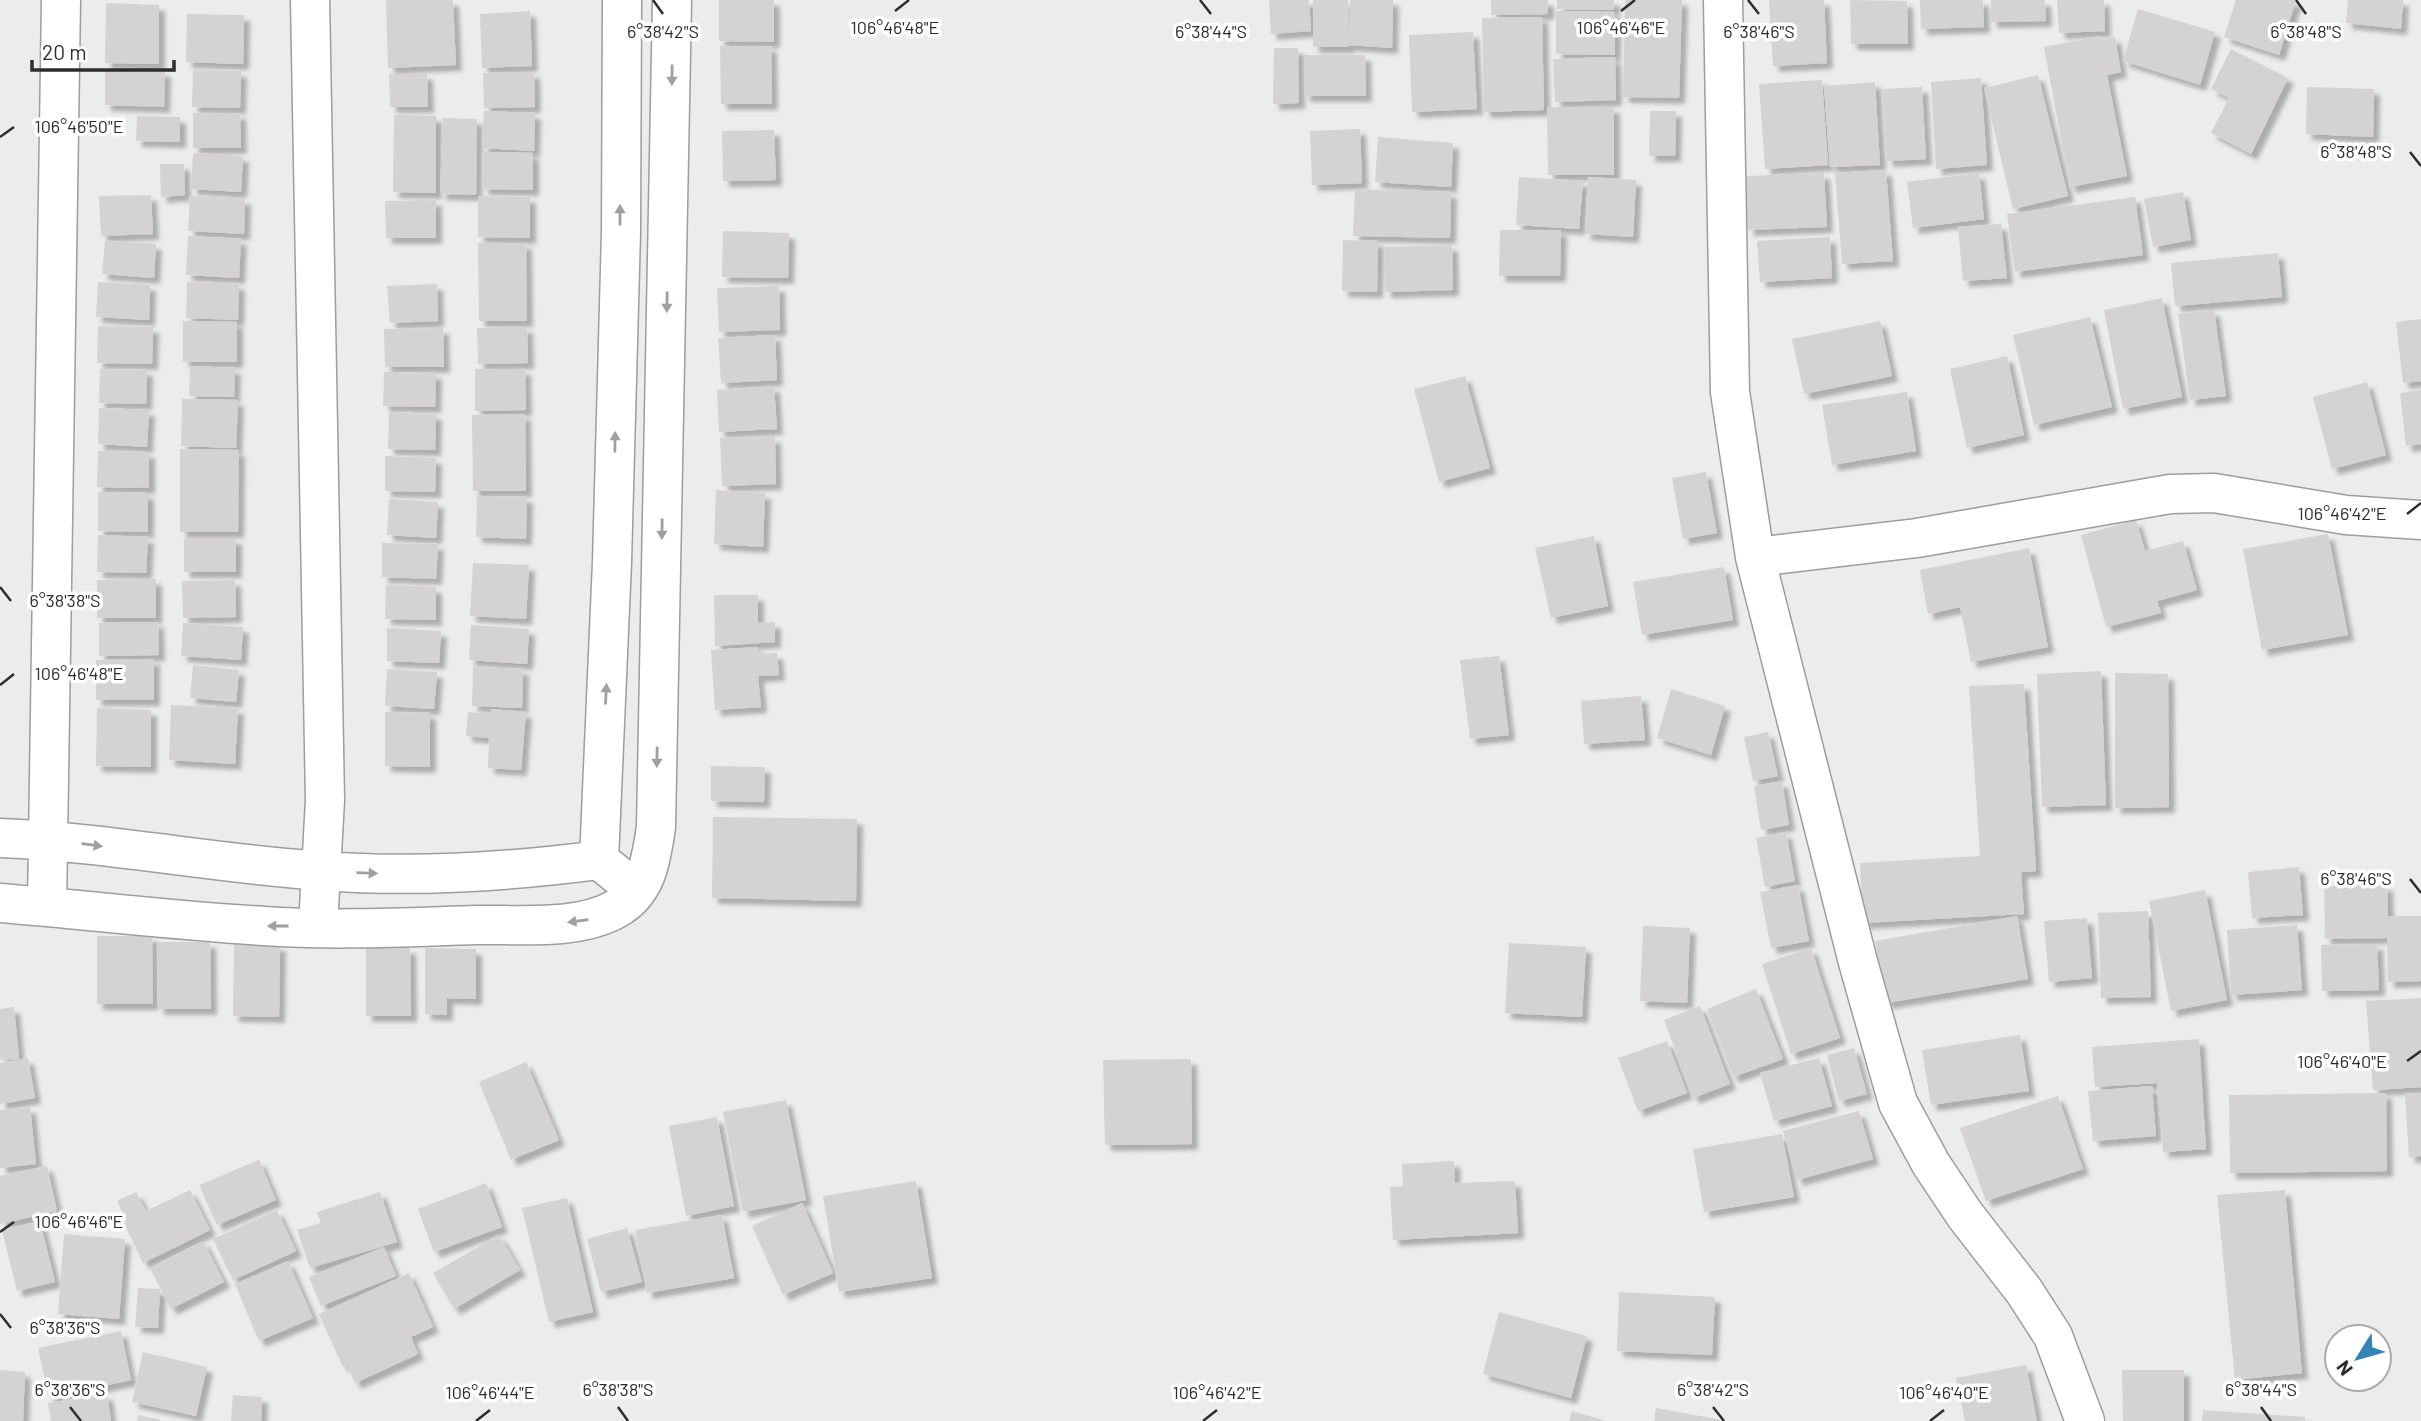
<svg xmlns="http://www.w3.org/2000/svg" width="2421" height="1421" font-family="Barlow,sans-serif">
<style>
.building{fill:#d4d2d2;filter:url(#shadow)}
.lines{fill:none;stroke-linecap:round;stroke-linejoin:round}
.street-casing{stroke:#9c9d9e;stroke-width:41}
.street{stroke:#fff;stroke-width:38}
.oneway{fill:#a0a0a0}
.ticks{fill:none;stroke:#2c2d2d;stroke-width:2.5}
.ticks-label{font-size:18px;text-anchor:middle;fill:#2c2d2d;stroke:#fff;stroke-width:7;stroke-linejoin:round;paint-order:stroke}
</style>
<defs>
<filter id="shadow"><feDropShadow dx="6" dy="6" stdDeviation="2" flood-color="#0004"/></filter>
</defs>
<rect width="100%" height="100%" fill="#ebeced"/>
<path class="building" d="M 386,0 L 453,0 L 456,65 L 388,68 Z
M 719,0 L 774,0 L 774,42 L 719,41 Z
M 1269,0 L 1309,0 L 1311,31 L 1271,34 Z
M 1313,0 L 1348,0 L 1349,47 L 1313,47 Z
M 1350,0 L 1393,0 L 1392,48 L 1349,45 Z
M 1491,0 L 1548,0 L 1548,14 L 1491,15 Z
M 1557,0 L 1614,0 L 1614,10 L 1557,9 Z
M 1625,0 L 1682,0 L 1679,98 L 1623,97 Z
M 1769,0 L 1824,0 L 1827,63 L 1773,66 Z
M 1850,0 L 1907,1 L 1908,44 L 1851,44 Z
M 1920,0 L 1983,0 L 1984,27 L 1921,29 Z
M 1991,0 L 2045,0 L 2046,21 L 1991,22 Z
M 2057,0 L 2104,0 L 2105,31 L 2059,33 Z
M 2236,0 L 2296,0 L 2279,55 L 2224,37 Z
M 2348,0 L 2403,0 L 2401,29 L 2346,23 Z
M 106,3 L 159,5 L 159,64 L 105,63 Z
M 2138,9 L 2215,32 L 2200,85 L 2123,61 Z
M 530,11 L 532,66 L 482,68 L 480,14 Z
M 1556,11 L 1615,12 L 1615,55 L 1556,54 Z
M 187,14 L 244,15 L 243,64 L 186,62 Z
M 1542,17 L 1544,110 L 1484,112 L 1482,18 Z
M 1473,32 L 1477,109 L 1412,112 L 1409,35 Z
M 2101,36 L 2102,39 L 2115,37 L 2121,72 L 2107,75 L 2127,176 L 2070,187 L 2044,47 Z
M 720,46 L 771,46 L 772,104 L 721,104 Z
M 1274,48 L 1298,48 L 1299,103 L 1273,104 Z
M 2231,49 L 2288,78 L 2251,154 L 2211,133 L 2229,98 L 2211,89 Z
M 1304,55 L 1365,55 L 1366,96 L 1304,96 Z
M 1615,57 L 1616,100 L 1555,102 L 1553,59 Z
M 105,69 L 165,71 L 164,107 L 105,105 Z
M 193,70 L 241,71 L 240,108 L 192,107 Z
M 534,72 L 535,107 L 484,108 L 483,73 Z
M 389,74 L 427,74 L 428,107 L 390,107 Z
M 2038,75 L 2068,196 L 2013,209 L 1984,88 Z
M 1981,78 L 1987,165 L 1936,169 L 1931,82 Z
M 1822,80 L 1828,165 L 1765,169 L 1759,84 Z
M 1875,82 L 1880,165 L 1830,167 L 1824,86 Z
M 1922,87 L 1926,159 L 1887,161 L 1882,89 Z
M 2307,87 L 2374,89 L 2373,137 L 2306,134 Z
M 1547,107 L 1614,107 L 1614,175 L 1548,175 Z
M 484,111 L 535,113 L 534,151 L 482,148 Z
M 1650,111 L 1676,111 L 1675,156 L 1649,156 Z
M 193,113 L 240,113 L 241,148 L 193,148 Z
M 394,115 L 436,116 L 436,193 L 393,192 Z
M 137,116 L 180,117 L 180,142 L 136,141 Z
M 443,118 L 477,119 L 476,195 L 440,194 Z
M 1360,129 L 1362,183 L 1312,185 L 1310,131 Z
M 774,130 L 776,180 L 723,181 L 722,131 Z
M 1378,137 L 1453,143 L 1451,187 L 1375,182 Z
M 483,152 L 533,153 L 533,190 L 482,189 Z
M 193,153 L 243,156 L 241,192 L 191,189 Z
M 160,164 L 184,164 L 185,195 L 161,197 Z
M 1886,170 L 1893,261 L 1842,264 L 1835,173 Z
M 1824,173 L 1827,227 L 1748,230 L 1745,176 Z
M 1979,173 L 1984,219 L 1913,228 L 1907,182 Z
M 1519,177 L 1583,181 L 1579,229 L 1516,225 Z
M 1588,177 L 1636,180 L 1633,237 L 1585,234 Z
M 1355,189 L 1451,192 L 1450,238 L 1353,236 Z
M 2183,192 L 2191,240 L 2153,247 L 2144,199 Z
M 151,195 L 153,234 L 101,236 L 99,196 Z
M 190,196 L 245,199 L 244,234 L 188,231 Z
M 478,196 L 530,197 L 530,238 L 478,237 Z
M 2135,197 L 2143,255 L 2015,272 L 2007,214 Z
M 436,200 L 436,238 L 386,238 L 385,201 Z
M 2001,224 L 2007,278 L 1963,281 L 1958,227 Z
M 1500,230 L 1561,230 L 1560,276 L 1499,276 Z
M 723,231 L 789,233 L 788,278 L 722,277 Z
M 188,236 L 241,239 L 239,278 L 186,275 Z
M 1830,237 L 1832,278 L 1760,282 L 1757,241 Z
M 1343,240 L 1378,241 L 1377,292 L 1342,291 Z
M 105,241 L 156,244 L 154,278 L 102,274 Z
M 478,243 L 526,243 L 527,321 L 479,321 Z
M 1452,245 L 1453,290 L 1385,292 L 1385,247 Z
M 2278,253 L 2282,297 L 2175,306 L 2171,263 Z
M 98,282 L 150,285 L 149,320 L 96,317 Z
M 187,282 L 239,284 L 238,320 L 186,318 Z
M 437,284 L 438,321 L 390,323 L 387,286 Z
M 779,286 L 780,330 L 719,332 L 717,288 Z
M 2162,298 L 2182,397 L 2123,409 L 2104,310 Z
M 2214,310 L 2226,396 L 2190,400 L 2178,314 Z
M 2090,317 L 2112,407 L 2034,425 L 2013,335 Z
M 2421,319 L 2421,381 L 2403,383 L 2396,322 Z
M 183,321 L 237,322 L 237,362 L 183,362 Z
M 1880,321 L 1892,376 L 1804,394 L 1792,339 Z
M 98,326 L 153,327 L 152,364 L 97,363 Z
M 527,327 L 528,363 L 478,364 L 477,328 Z
M 443,328 L 444,367 L 385,367 L 384,329 Z
M 775,335 L 777,380 L 721,383 L 718,338 Z
M 2007,356 L 2024,435 L 1967,448 L 1950,369 Z
M 190,366 L 235,368 L 234,397 L 189,396 Z
M 100,369 L 147,370 L 146,404 L 99,403 Z
M 475,369 L 525,369 L 526,410 L 475,411 Z
M 384,372 L 436,373 L 435,407 L 383,406 Z
M 1465,376 L 1490,468 L 1439,482 L 1414,389 Z
M 2367,382 L 2386,455 L 2332,469 L 2313,397 Z
M 774,386 L 777,429 L 719,432 L 717,390 Z
M 2421,390 L 2421,444 L 2406,446 L 2400,393 Z
M 1907,392 L 1916,451 L 1832,465 L 1822,405 Z
M 182,399 L 238,400 L 236,448 L 181,446 Z
M 99,408 L 149,410 L 147,447 L 98,444 Z
M 389,412 L 436,414 L 435,450 L 388,449 Z
M 525,414 L 526,491 L 473,491 L 472,415 Z
M 775,437 L 776,484 L 722,486 L 720,438 Z
M 180,449 L 239,450 L 238,532 L 180,532 Z
M 98,451 L 149,452 L 149,488 L 97,487 Z
M 385,456 L 436,458 L 435,492 L 385,491 Z
M 1706,472 L 1717,533 L 1683,539 L 1672,478 Z
M 716,490 L 765,493 L 763,547 L 714,544 Z
M 98,492 L 148,493 L 148,532 L 98,531 Z
M 477,496 L 527,497 L 526,539 L 476,537 Z
M 389,499 L 438,502 L 436,538 L 387,535 Z
M 2136,520 L 2145,551 L 2183,541 L 2197,590 L 2157,601 L 2161,613 L 2106,627 L 2081,535 Z
M 2328,534 L 2348,635 L 2262,650 L 2243,549 Z
M 98,535 L 148,537 L 146,573 L 97,572 Z
M 1594,536 L 1608,606 L 1551,618 L 1535,548 Z
M 184,538 L 236,538 L 236,572 L 184,572 Z
M 382,543 L 438,544 L 436,579 L 382,577 Z
M 2029,548 L 2048,647 L 1971,662 L 1960,607 L 1928,614 L 1920,570 Z
M 473,563 L 529,565 L 526,619 L 470,616 Z
M 1724,567 L 1733,620 L 1642,635 L 1633,582 Z
M 156,579 L 156,618 L 97,618 L 97,580 Z
M 235,580 L 236,617 L 183,618 L 182,581 Z
M 386,585 L 436,587 L 436,620 L 385,619 Z
M 714,595 L 758,595 L 758,623 L 775,622 L 775,642 L 715,646 Z
M 158,622 L 159,655 L 99,656 L 99,623 Z
M 183,623 L 243,627 L 241,660 L 181,656 Z
M 471,625 L 529,629 L 527,664 L 469,660 Z
M 387,628 L 441,631 L 439,663 L 387,661 Z
M 758,647 L 758,654 L 777,653 L 779,675 L 758,676 L 761,707 L 715,710 L 711,650 Z
M 1499,656 L 1509,735 L 1470,739 L 1460,660 Z
M 154,659 L 154,700 L 96,700 L 96,660 Z
M 193,665 L 239,670 L 236,702 L 190,698 Z
M 473,667 L 523,669 L 522,708 L 472,706 Z
M 387,669 L 437,672 L 434,709 L 385,706 Z
M 2101,671 L 2106,805 L 2042,807 L 2037,674 Z
M 2115,673 L 2168,674 L 2169,807 L 2115,808 Z
M 2024,684 L 2036,871 L 2021,872 L 2024,914 L 1863,923 L 1860,863 L 1980,856 L 1969,686 Z
M 1671,689 L 1725,706 L 1711,755 L 1657,738 Z
M 1641,696 L 1645,740 L 1584,744 L 1581,701 Z
M 171,705 L 238,708 L 235,764 L 169,760 Z
M 97,708 L 151,710 L 151,767 L 96,766 Z
M 491,709 L 526,712 L 521,770 L 488,768 L 489,738 L 466,736 L 468,712 L 491,714 Z
M 385,712 L 430,713 L 430,767 L 385,766 Z
M 1768,732 L 1778,776 L 1753,781 L 1744,737 Z
M 711,766 L 765,767 L 764,802 L 711,801 Z
M 1782,781 L 1789,825 L 1761,830 L 1754,786 Z
M 713,817 L 857,819 L 856,901 L 712,898 Z
M 1786,832 L 1795,881 L 1765,887 L 1756,838 Z
M 2299,867 L 2303,915 L 2252,918 L 2248,872 Z
M 1798,885 L 1809,941 L 1771,948 L 1760,892 Z
M 2387,885 L 2388,916 L 2421,916 L 2421,981 L 2388,982 L 2387,938 L 2325,939 L 2324,886 Z
M 2205,890 L 2227,1000 L 2171,1011 L 2149,901 Z
M 2148,911 L 2151,997 L 2101,998 L 2098,913 Z
M 2017,916 L 2028,979 L 1886,1003 L 1875,941 Z
M 2087,918 L 2092,978 L 2049,982 L 2044,921 Z
M 2297,925 L 2302,990 L 2231,995 L 2227,930 Z
M 1643,926 L 1690,928 L 1687,1003 L 1640,1001 Z
M 97,936 L 152,936 L 153,1004 L 97,1004 Z
M 157,942 L 210,942 L 211,1009 L 158,1009 Z
M 1509,943 L 1586,947 L 1582,1017 L 1505,1013 Z
M 234,944 L 280,945 L 279,1017 L 233,1016 Z
M 2377,944 L 2379,990 L 2322,991 L 2321,945 Z
M 366,948 L 410,948 L 411,1016 L 366,1016 Z
M 425,948 L 476,949 L 476,999 L 447,998 L 447,1015 L 425,1014 Z
M 1811,948 L 1840,1038 L 1791,1054 L 1762,964 Z
M 1756,989 L 1783,1059 L 1733,1077 L 1707,1009 Z
M 2421,998 L 2421,1087 L 2373,1090 L 2366,1001 Z
M 1700,1006 L 1730,1084 L 1693,1098 L 1664,1020 Z
M 14,1007 L 19,1059 L 0,1060 L 0,1009 Z
M 2020,1035 L 2029,1091 L 1931,1105 L 1922,1050 Z
M 2199,1039 L 2206,1149 L 2163,1152 L 2157,1083 L 2095,1087 L 2092,1047 Z
M 1667,1041 L 1687,1093 L 1638,1111 L 1618,1058 Z
M 1854,1048 L 1867,1094 L 1839,1101 L 1827,1055 Z
M 28,1058 L 35,1098 L 0,1104 L 0,1063 Z
M 1819,1058 L 1832,1106 L 1774,1121 L 1760,1073 Z
M 1191,1059 L 1192,1144 L 1105,1145 L 1103,1060 Z
M 526,1062 L 559,1140 L 511,1160 L 479,1082 Z
M 2152,1086 L 2156,1136 L 2093,1141 L 2088,1091 Z
M 2386,1093 L 2387,1171 L 2230,1173 L 2229,1095 Z
M 2421,1093 L 2421,1156 L 2409,1157 L 2405,1094 Z
M 2058,1096 L 2083,1169 L 1986,1201 L 1960,1128 Z
M 786,1100 L 806,1200 L 743,1212 L 723,1112 Z
M 30,1107 L 36,1164 L 0,1168 L 0,1110 Z
M 1859,1111 L 1873,1159 L 1797,1180 L 1783,1131 Z
M 717,1117 L 734,1206 L 686,1216 L 669,1126 Z
M 1782,1134 L 1794,1197 L 1704,1212 L 1693,1149 Z
M 259,1160 L 276,1200 L 217,1225 L 199,1185 Z
M 1454,1161 L 1455,1183 L 1515,1181 L 1518,1233 L 1393,1240 L 1390,1187 L 1403,1186 L 1402,1164 Z
M 47,1166 L 57,1211 L 0,1224 L 0,1176 Z
M 916,1181 L 932,1278 L 839,1292 L 823,1196 Z
M 486,1183 L 502,1227 L 434,1252 L 418,1209 Z
M 190,1190 L 210,1230 L 143,1263 L 124,1223 L 127,1222 L 117,1201 L 136,1192 L 146,1211 Z
M 2285,1190 L 2302,1373 L 2235,1380 L 2217,1195 Z
M 380,1192 L 397,1242 L 310,1268 L 297,1230 L 321,1223 L 317,1212 Z
M 567,1198 L 593,1312 L 549,1322 L 522,1208 Z
M 802,1203 L 833,1273 L 783,1295 L 752,1226 Z
M 277,1210 L 296,1251 L 233,1280 L 213,1239 Z
M 722,1215 L 734,1278 L 647,1293 L 635,1230 Z
M 40,1221 L 55,1282 L 17,1291 L 2,1230 Z
M 627,1228 L 642,1282 L 601,1292 L 587,1239 Z
M 64,1234 L 125,1239 L 119,1319 L 58,1314 Z
M 499,1235 L 520,1270 L 454,1309 L 433,1273 Z
M 203,1241 L 224,1282 L 171,1309 L 150,1268 Z
M 384,1247 L 396,1276 L 321,1306 L 309,1277 Z
M 288,1261 L 313,1318 L 259,1341 L 235,1284 Z
M 409,1273 L 433,1327 L 411,1337 L 418,1354 L 355,1383 L 347,1365 L 343,1367 L 319,1314 Z
M 138,1288 L 160,1289 L 158,1328 L 135,1327 Z
M 1619,1292 L 1715,1297 L 1712,1355 L 1617,1351 Z
M 1499,1312 L 1587,1336 L 1571,1398 L 1483,1374 Z
M 121,1331 L 131,1380 L 49,1398 L 38,1348 Z
M 143,1352 L 207,1367 L 196,1416 L 132,1402 Z
M 2026,1365 L 2037,1421 L 1965,1421 L 1956,1378 Z
M 0,1370 L 25,1372 L 23,1421 L 0,1421 Z
M 2122,1370 L 2184,1370 L 2184,1421 L 2123,1421 Z
M 107,1394 L 111,1421 L 51,1421 L 48,1403 Z
M 233,1395 L 262,1397 L 261,1421 L 231,1421 Z
M 1656,1408 L 1722,1420 L 1722,1421 L 1654,1421 Z
M 2203,1410 L 2305,1417 L 2305,1421 L 2202,1421 Z
M 1572,1411 L 1603,1420 L 1603,1421 L 1569,1421 Z
M 138,1415 L 161,1420 L 160,1421 L 137,1421 Z"/>
<g class="lines">
<g class="street-casing">
<path id="street" d="M 310,0 L 325,800 L 318,926
M 1723,0 L 1730,392 L 1755,557 L 1858,962 L 1898,1103 L 1931,1164 L 1965,1215 L 2024,1291 L 2053,1336 L 2085,1421
M 1755,557 L 1917,538 L 2170,494 L 2214,493 L 2346,515 L 2421,520
M 0,838 C 108,842 215,864 323,871 C 416,878 507,872 599,860 L 620,877
M 599,860 L 612,562 L 621,232 L 622,0
M 0,903 C 88,910 176,921 264,926 C 332,931 407,927 476,925 C 520,924 576,931 616,909 C 648,891 651,859 656,827 L 672,0
M 47,907 L 61,0"/>
</g>
<use href="#street" class="street"/>
</g>
<defs><path id="oneway-solid" d="M-6-.8H1V-3.2L6.5 0L1 3.2V.8H-6Z" transform="scale(1.75)"/></defs>
<g class="oneway">
<use href="#oneway-solid" transform="translate(672 75) rotate(91)"/>
<use href="#oneway-solid" transform="translate(620 215) rotate(-90)"/>
<use href="#oneway-solid" transform="translate(667 302) rotate(91)"/>
<use href="#oneway-solid" transform="translate(615 442) rotate(-89)"/>
<use href="#oneway-solid" transform="translate(662 529) rotate(91)"/>
<use href="#oneway-solid" transform="translate(606 694) rotate(-87)"/>
<use href="#oneway-solid" transform="translate(657 757) rotate(91)"/>
<use href="#oneway-solid" transform="translate(92 845) rotate(7)"/>
<use href="#oneway-solid" transform="translate(367 873) rotate(2)"/>
<use href="#oneway-solid" transform="translate(578 921) rotate(172)"/>
<use href="#oneway-solid" transform="translate(278 926) rotate(180)"/>
</g>
<path class="ticks" d="M 653,0 L 663,14M 1200,0 L 1211,14M 1748,0 L 1759,14M 2296,0 L 2306,14M 895,11 L 909,0M 1621,11 L 1635,0M 0,137 L 14,127M 2410,152 L 2421,166M 2407,514 L 2421,503M 0,587 L 11,601M 0,685 L 14,674M 2410,879 L 2421,893M 2407,1061 L 2421,1051M 0,1232 L 14,1222M 0,1314 L 11,1328M 70,1407 L 81,1421M 618,1407 L 628,1421M 1713,1407 L 1724,1421M 2261,1407 L 2271,1421M 476,1421 L 490,1410M 1203,1421 L 1217,1410M 1930,1421 L 1944,1410"/>
<g class="ticks-label">
<text x="895" y="34">106°46'48"E</text>
<text x="1621" y="34">106°46'46"E</text>
<text x="663" y="38">6°38'42"S</text>
<text x="1211" y="38">6°38'44"S</text>
<text x="1759" y="38">6°38'46"S</text>
<text x="2306" y="38">6°38'48"S</text>
<text x="79" y="133">106°46'50"E</text>
<text x="2356" y="158">6°38'48"S</text>
<text x="2342" y="520">106°46'42"E</text>
<text x="65" y="607">6°38'38"S</text>
<text x="79" y="680">106°46'48"E</text>
<text x="2356" y="885">6°38'46"S</text>
<text x="2342" y="1068">106°46'40"E</text>
<text x="79" y="1228">106°46'46"E</text>
<text x="65" y="1334">6°38'36"S</text>
<text x="70" y="1396">6°38'36"S</text>
<text x="618" y="1396">6°38'38"S</text>
<text x="1713" y="1396">6°38'42"S</text>
<text x="2261" y="1396">6°38'44"S</text>
<text x="490" y="1399">106°46'44"E</text>
<text x="1217" y="1399">106°46'42"E</text>
<text x="1944" y="1399">106°46'40"E</text>
</g>
<g transform="translate(2358 1358) rotate(233)"><circle r="33" fill="#ffffff" stroke="#ababab" stroke-width="2"/>
<path d="M0-5L12 26L0 18L-12 26Z" fill="#3584b6"/>
<text y="-10" font-size="19" font-weight="bold" text-anchor="middle" fill="#2c2d2d">N</text>
</g>
<path d="M32 60v10h142v-10" fill="none" stroke="#2c2d2d" stroke-width="3.5"/>
<text x="42" y="60" font-size="21" fill="#2c2d2d" stroke="#ffffff" stroke-width="5" paint-order="stroke">20 m</text>
</svg>
